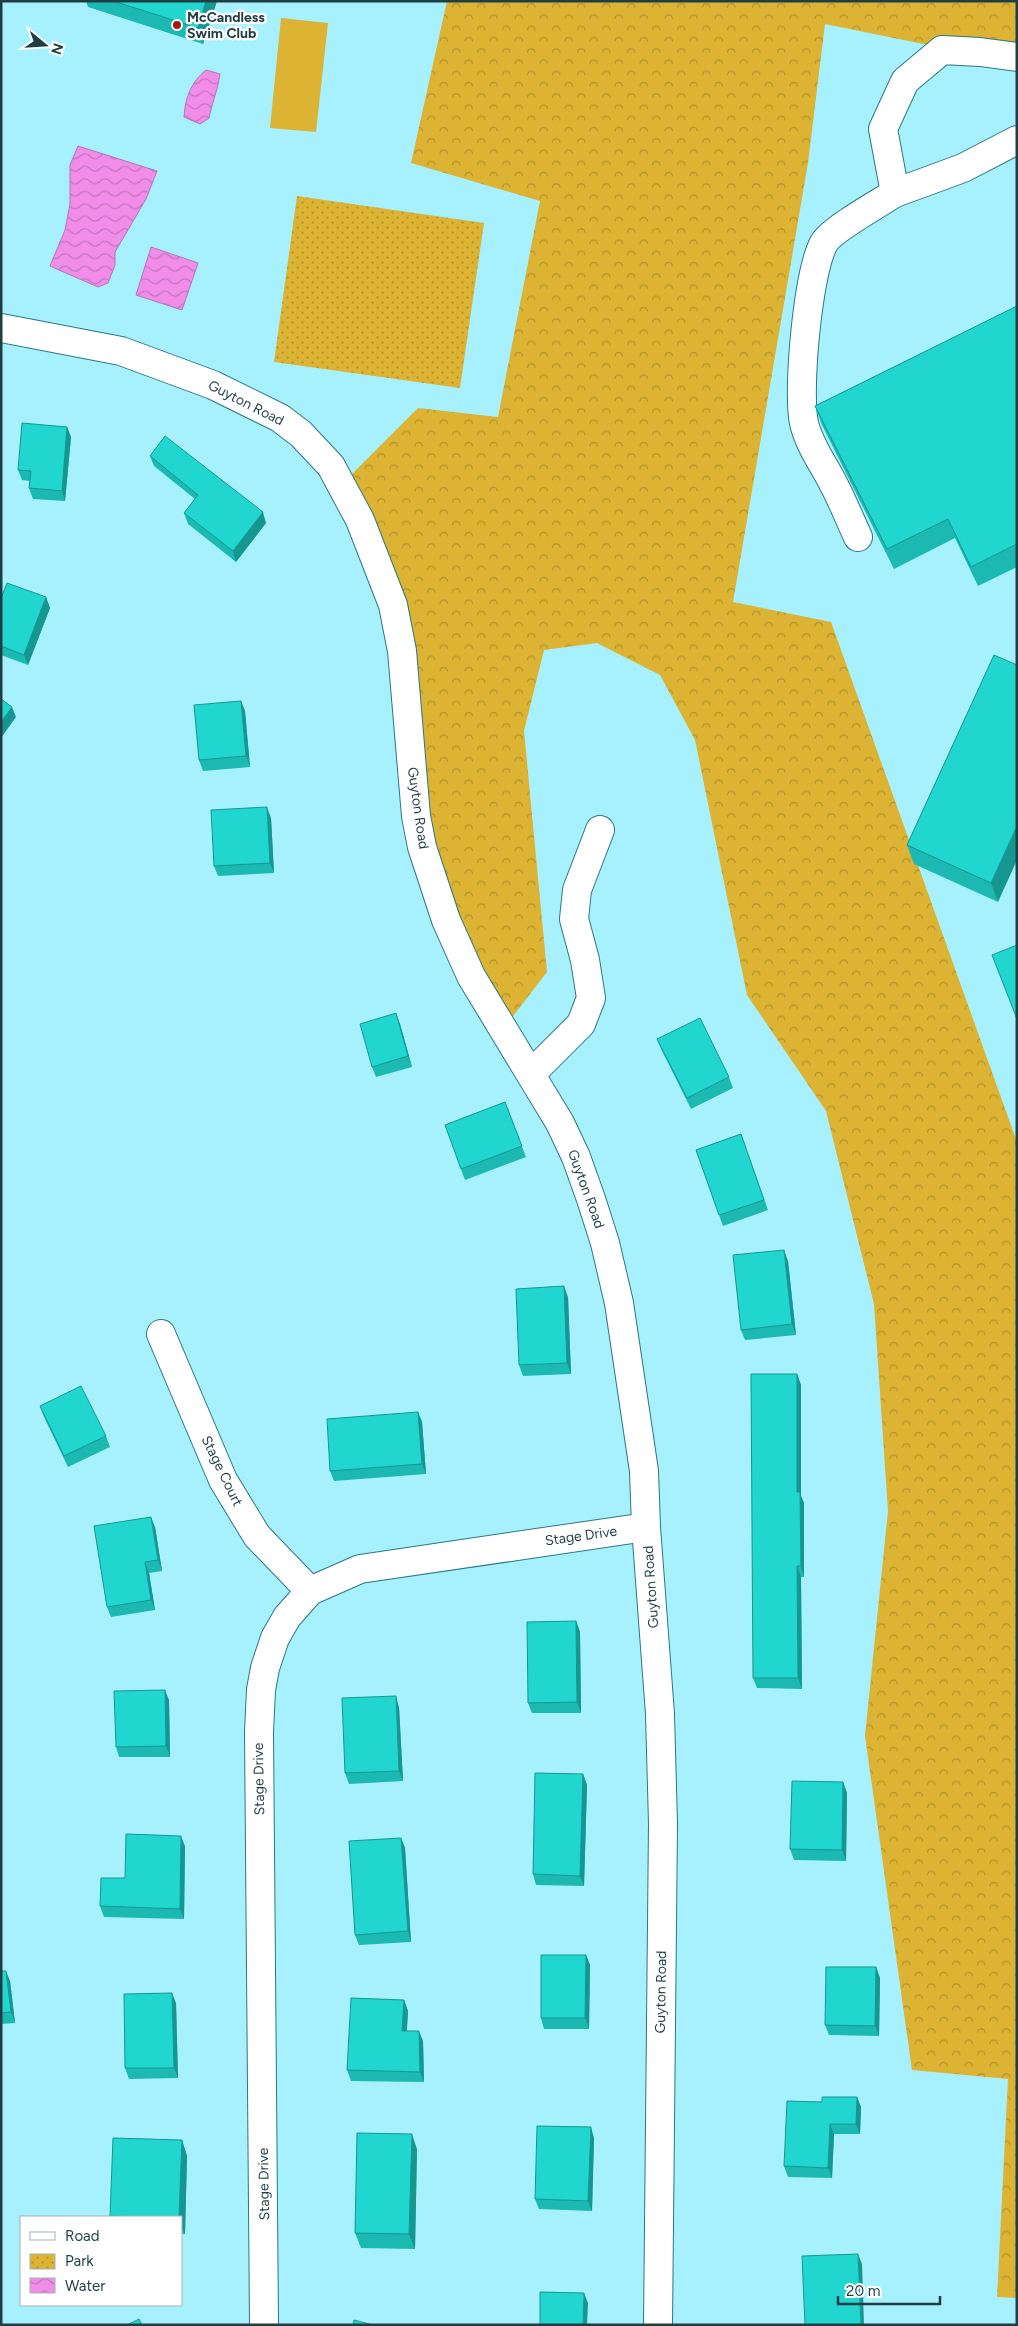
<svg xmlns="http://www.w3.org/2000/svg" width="1018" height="2326" font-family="Figtree,sans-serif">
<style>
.grass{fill:#dcb332}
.forest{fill:url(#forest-crowns)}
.park{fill:url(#park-dots)}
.water{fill:url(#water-waves);stroke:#b275b8}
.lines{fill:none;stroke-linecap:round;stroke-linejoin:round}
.minor-casing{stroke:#2b7784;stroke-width:30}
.minor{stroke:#fff;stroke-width:28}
.wall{fill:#1cb8b2}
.shaded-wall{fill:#169691}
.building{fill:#20d6cf;stroke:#169691}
.poi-dot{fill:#a81709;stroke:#fff;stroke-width:2}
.labels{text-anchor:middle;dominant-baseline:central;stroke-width:4.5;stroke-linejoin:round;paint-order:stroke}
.poi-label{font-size:14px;font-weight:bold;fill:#1f3e44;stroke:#fff;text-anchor:start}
.street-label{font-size:14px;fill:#1f3e44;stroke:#fff}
</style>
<defs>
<pattern id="forest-crowns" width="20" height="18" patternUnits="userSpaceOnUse" patternTransform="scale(1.25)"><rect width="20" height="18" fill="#dcb332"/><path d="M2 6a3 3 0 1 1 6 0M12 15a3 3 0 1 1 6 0" fill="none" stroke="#b2932c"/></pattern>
<pattern id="park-dots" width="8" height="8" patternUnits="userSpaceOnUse" patternTransform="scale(1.25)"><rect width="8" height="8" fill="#dcb332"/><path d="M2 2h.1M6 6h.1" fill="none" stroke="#b2932c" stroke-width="1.8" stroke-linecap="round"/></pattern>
<pattern id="water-waves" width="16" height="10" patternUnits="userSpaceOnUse" patternTransform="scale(1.25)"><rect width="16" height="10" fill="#f18de9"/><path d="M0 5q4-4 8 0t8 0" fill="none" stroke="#c375be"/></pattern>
</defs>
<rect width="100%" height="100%" fill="#a7f1ff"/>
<path class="grass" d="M 281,18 L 328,23 L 316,132 L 270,128 Z"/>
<path class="forest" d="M 447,1 L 1017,1 L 1017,63 L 825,24 L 808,163 L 733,602 L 831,622 L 1017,1142 L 1017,2298 L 997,2297 L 1008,2079 L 912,2070 L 865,1736 L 888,1511 L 874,1304 L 826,1111 L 747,995 L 695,740 L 660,675 L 597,643 L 544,650 L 524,731 L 547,972 L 503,1029 L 446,920 L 402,651 L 342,484 L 418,408 L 498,417 L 540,201 L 411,163 Z"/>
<path class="park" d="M 297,196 L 484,223 L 460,388 L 274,362 Z"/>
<path class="water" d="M 206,70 L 220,74 C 218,90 212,102 209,118 L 200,124 L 184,117 C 185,98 191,82 206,70 Z
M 78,146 L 157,171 L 146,199 L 115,252 L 115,265 L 108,283 L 98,287 L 50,266 L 65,230 L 70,204 L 70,165 Z
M 151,247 L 198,263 L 182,310 L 136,295 Z"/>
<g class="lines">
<g class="minor-casing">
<path id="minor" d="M 1017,57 L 980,52 L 942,50 L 905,81 L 883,129 L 895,193 L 963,168 L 1017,140
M 1,328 L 121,351 L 213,385 L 280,418 L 301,434 L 331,466 L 360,520 L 393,605 L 402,651 L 416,816 L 422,847 L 446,920 L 471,976 L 560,1123 L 576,1157 L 591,1199 L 605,1243 L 619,1303 L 644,1471 L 646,1527 L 660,1714 L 663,1824 L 658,2325
M 858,537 C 850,520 843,502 834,485 C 824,465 809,445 804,423 C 797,391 808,271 824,243 C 831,230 881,202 895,193
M 531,1074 L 581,1024 L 591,998 L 585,960 L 574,919 L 577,890 L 600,830
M 161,1334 L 223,1480 L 257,1536 L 310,1591
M 264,2325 L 259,1732 L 261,1690 L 265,1668 L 275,1638 L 287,1617 L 310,1591 L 360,1569 L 646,1527"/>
</g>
<use href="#minor" class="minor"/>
</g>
<path class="wall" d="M 86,1 L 217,1 L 203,44 L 88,7 Z
M 1017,306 L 1017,567 L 978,586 L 955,538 L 894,569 L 822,425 L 815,406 Z
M 67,427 L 71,437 L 65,501 L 33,499 L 29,488 L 30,481 L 22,480 L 18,470 Z
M 150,456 L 266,523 L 236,562 L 188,524 L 184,513 L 195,499 L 154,466 Z
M 46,597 L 50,608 L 28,665 L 1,655 L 1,598 Z
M 994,655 L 998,902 L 914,864 L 907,845 Z
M 241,701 L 245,711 L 250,767 L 203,771 L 199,760 Z
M 271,818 L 274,873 L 218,876 L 214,866 Z
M 400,1024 L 412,1067 L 376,1077 L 372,1067 Z
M 657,1039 L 729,1077 L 733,1088 L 691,1109 L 661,1049 Z
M 505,1102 L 526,1157 L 465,1180 L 445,1125 Z
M 741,1134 L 768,1210 L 723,1226 L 696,1150 Z
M 788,1261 L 796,1335 L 745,1340 L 741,1330 Z
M 568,1297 L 571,1374 L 523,1376 L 519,1365 Z
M 797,1374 L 801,1385 L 801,1496 L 804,1503 L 804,1577 L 801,1577 L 802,1689 L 757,1688 L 753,1678 Z
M 40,1406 L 106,1436 L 110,1447 L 68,1467 L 44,1417 Z
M 418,1412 L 422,1422 L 426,1474 L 334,1481 L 330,1471 Z
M 155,1527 L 162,1571 L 149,1573 L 155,1610 L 111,1617 L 107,1607 Z
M 576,1621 L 580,1632 L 581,1713 L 532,1713 L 528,1703 Z
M 169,1700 L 170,1757 L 119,1757 L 116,1747 Z
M 399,1707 L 403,1781 L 349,1784 L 345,1773 Z
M 583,1774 L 587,1785 L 584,1886 L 536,1885 L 533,1874 Z
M 843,1782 L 847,1793 L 846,1861 L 794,1860 L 790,1849 Z
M 401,1838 L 405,1848 L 411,1942 L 359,1945 L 355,1935 Z
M 185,1846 L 184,1919 L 104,1917 L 100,1906 L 125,1878 Z
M 586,1955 L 590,1965 L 589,2029 L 544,2029 L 541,2018 Z
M 876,1967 L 880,1978 L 879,2036 L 829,2035 L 825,2025 Z
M 1,1971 L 10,1981 L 15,2023 L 1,2024 Z
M 404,2000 L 408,2011 L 407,2031 L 423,2041 L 424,2082 L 351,2081 L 347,2070 Z
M 176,2003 L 178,2078 L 129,2079 L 125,2068 Z
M 857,2097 L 861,2107 L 860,2134 L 834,2134 L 832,2178 L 788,2177 L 784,2166 L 822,2102 Z
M 594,2138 L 592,2211 L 539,2209 L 535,2199 Z
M 182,2140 L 187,2156 L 185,2234 L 181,2234 L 181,2217 L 110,2217 L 110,2216 Z
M 417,2149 L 415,2249 L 361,2248 L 355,2233 Z"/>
<path class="shaded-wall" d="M 206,1 L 217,1 L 203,44 L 198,28 Z
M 67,427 L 71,437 L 65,501 L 62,491 Z
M 263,512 L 266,523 L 236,562 L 233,551 Z
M 46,597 L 50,608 L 28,665 L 24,655 Z
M 241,701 L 245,711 L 250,767 L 246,756 Z
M 12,707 L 16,717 L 1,738 L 1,722 Z
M 267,807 L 271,818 L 274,873 L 270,863 Z
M 1017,826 L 1017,860 L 998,902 L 991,883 Z
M 396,1013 L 400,1024 L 412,1067 L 408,1056 Z
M 784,1250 L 788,1261 L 796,1335 L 792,1324 Z
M 564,1286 L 568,1297 L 571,1374 L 567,1363 Z
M 797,1374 L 801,1385 L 801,1496 L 804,1503 L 804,1577 L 801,1566 L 797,1492 Z
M 418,1412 L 422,1422 L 426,1474 L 422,1464 Z
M 151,1517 L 155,1527 L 162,1571 L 158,1560 Z
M 145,1562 L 149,1573 L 155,1610 L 151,1600 Z
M 797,1566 L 801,1577 L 802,1689 L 798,1678 Z
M 576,1621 L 580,1632 L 581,1713 L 577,1702 Z
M 165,1690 L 169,1700 L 170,1757 L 166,1746 Z
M 396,1696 L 399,1707 L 403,1781 L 399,1771 Z
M 583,1774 L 587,1785 L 584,1886 L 580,1876 Z
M 843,1782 L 847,1793 L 846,1861 L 842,1850 Z
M 181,1836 L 185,1846 L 184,1919 L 180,1909 Z
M 401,1838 L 405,1848 L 411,1942 L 408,1931 Z
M 586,1955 L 590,1965 L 589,2029 L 585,2018 Z
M 876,1967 L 880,1978 L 879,2036 L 875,2026 Z
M 6,1971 L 10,1981 L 15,2023 L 11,2012 Z
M 172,1993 L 176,2003 L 178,2078 L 174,2068 Z
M 404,2000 L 408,2011 L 406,2041 L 402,2031 Z
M 419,2031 L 423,2041 L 424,2082 L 420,2072 Z
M 857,2097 L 861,2107 L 860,2134 L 856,2124 Z
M 830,2124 L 834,2134 L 832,2178 L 828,2168 Z
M 591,2127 L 594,2138 L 592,2211 L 588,2201 Z
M 412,2134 L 417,2149 L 415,2249 L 409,2234 Z
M 182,2140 L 187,2156 L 185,2234 L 181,2225 L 181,2217 L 179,2217 Z
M 858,2254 L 862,2264 L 864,2325 L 861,2325 Z
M 584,2293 L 588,2303 L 587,2325 L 583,2325 Z"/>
<path class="building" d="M 113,1 L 206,1 L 198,28 Z
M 1017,306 L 1017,544 L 971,567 L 948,519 L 887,549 L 815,406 Z
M 22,423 L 67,427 L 62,491 L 29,488 L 31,471 L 18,470 Z
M 165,436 L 263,512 L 233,551 L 184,513 L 198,495 L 150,456 Z
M 7,583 L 46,597 L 24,655 L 1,646 L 1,598 Z
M 994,655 L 1017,665 L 1017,826 L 991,883 L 907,845 Z
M 1,699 L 12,707 L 1,722 Z
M 241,701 L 246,756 L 199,760 L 194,705 Z
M 267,807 L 270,863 L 214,866 L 211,810 Z
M 1017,945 L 1017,1019 L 992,955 Z
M 396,1013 L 408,1056 L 372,1067 L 360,1024 Z
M 700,1018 L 729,1077 L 687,1098 L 657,1039 Z
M 505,1102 L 522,1146 L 461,1169 L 445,1125 Z
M 741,1134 L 764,1200 L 719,1215 L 696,1150 Z
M 784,1250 L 792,1324 L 741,1330 L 733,1255 Z
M 564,1286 L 567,1363 L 519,1365 L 516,1289 Z
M 751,1374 L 797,1374 L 797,1492 L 800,1492 L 801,1566 L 797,1566 L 798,1678 L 753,1678 Z
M 81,1386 L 106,1436 L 64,1456 L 40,1406 Z
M 418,1412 L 422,1464 L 330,1471 L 327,1419 Z
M 151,1517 L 158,1560 L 145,1562 L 151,1600 L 107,1607 L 94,1526 Z
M 576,1621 L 577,1702 L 528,1703 L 527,1622 Z
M 165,1690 L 166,1746 L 116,1747 L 114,1691 Z
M 396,1696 L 399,1771 L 345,1773 L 342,1698 Z
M 535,1773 L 583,1774 L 580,1876 L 533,1874 Z
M 792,1781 L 843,1782 L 842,1850 L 790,1849 Z
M 126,1834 L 181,1836 L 180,1909 L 100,1906 L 101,1878 L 125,1878 Z
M 401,1838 L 408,1931 L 355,1935 L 349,1841 Z
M 541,1955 L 586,1955 L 585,2018 L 541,2018 Z
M 826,1967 L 876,1967 L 875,2026 L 825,2025 Z
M 1,1971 L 6,1971 L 11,2012 L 1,2013 Z
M 172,1993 L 174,2068 L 125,2068 L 124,1994 Z
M 351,1998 L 404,2000 L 402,2031 L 419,2031 L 420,2072 L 347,2070 Z
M 822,2097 L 857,2097 L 856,2124 L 830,2124 L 828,2168 L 784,2166 L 787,2101 L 822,2102 Z
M 537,2126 L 591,2127 L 588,2201 L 535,2199 Z
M 357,2133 L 412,2134 L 409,2234 L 355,2233 Z
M 113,2138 L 182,2140 L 179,2217 L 136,2217 L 110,2216 Z
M 858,2254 L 861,2325 L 805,2325 L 802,2256 Z
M 540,2292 L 584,2293 L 583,2325 L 540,2325 Z
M 139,2319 L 142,2325 L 127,2325 Z
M 354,2320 L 373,2325 L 353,2325 Z"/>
<circle class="poi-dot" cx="177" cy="25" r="5"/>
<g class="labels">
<g class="poi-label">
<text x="187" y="17">McCandless<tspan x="187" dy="16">Swim Club</tspan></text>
</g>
<g class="street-label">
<text transform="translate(246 403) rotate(27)">Guyton Road</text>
<text transform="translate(418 808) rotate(82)">Guyton Road</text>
<text transform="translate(586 1189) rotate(70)">Guyton Road</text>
<text transform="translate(222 1471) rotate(64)">Stage Court</text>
<text transform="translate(581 1536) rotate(-8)">Stage Drive</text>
<text transform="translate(651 1587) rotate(-94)">Guyton Road</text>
<text transform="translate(259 1779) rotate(-91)">Stage Drive</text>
<text transform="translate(661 1992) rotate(-89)">Guyton Road</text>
<text transform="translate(264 2184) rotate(-91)">Stage Drive</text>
</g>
</g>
<rect width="1018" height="2326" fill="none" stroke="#1f3e44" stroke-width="5"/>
<rect x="20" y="2216" width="162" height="90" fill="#ffffff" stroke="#a5b2b4"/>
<rect x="30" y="2232" width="25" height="8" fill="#ffffff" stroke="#a5b2b4"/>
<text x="65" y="2241" font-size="15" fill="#1f3e44">Road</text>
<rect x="30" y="2254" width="25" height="15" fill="url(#park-dots)" stroke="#a5b2b4"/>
<text x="65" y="2266" font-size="15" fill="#1f3e44">Park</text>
<rect x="30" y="2278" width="25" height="15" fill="url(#water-waves)" stroke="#a5b2b4"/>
<text x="65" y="2291" font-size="15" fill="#1f3e44">Water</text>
<g transform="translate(45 45) rotate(108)" stroke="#ffffff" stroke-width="4" paint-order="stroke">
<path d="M0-4L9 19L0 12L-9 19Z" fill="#1f3e44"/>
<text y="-8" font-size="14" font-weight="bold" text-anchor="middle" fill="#1f3e44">N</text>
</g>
<path d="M838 2296v8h102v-8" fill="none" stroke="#1f3e44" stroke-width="2.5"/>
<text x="846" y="2296" font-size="15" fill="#1f3e44" stroke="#ffffff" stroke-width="4" paint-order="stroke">20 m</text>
</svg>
